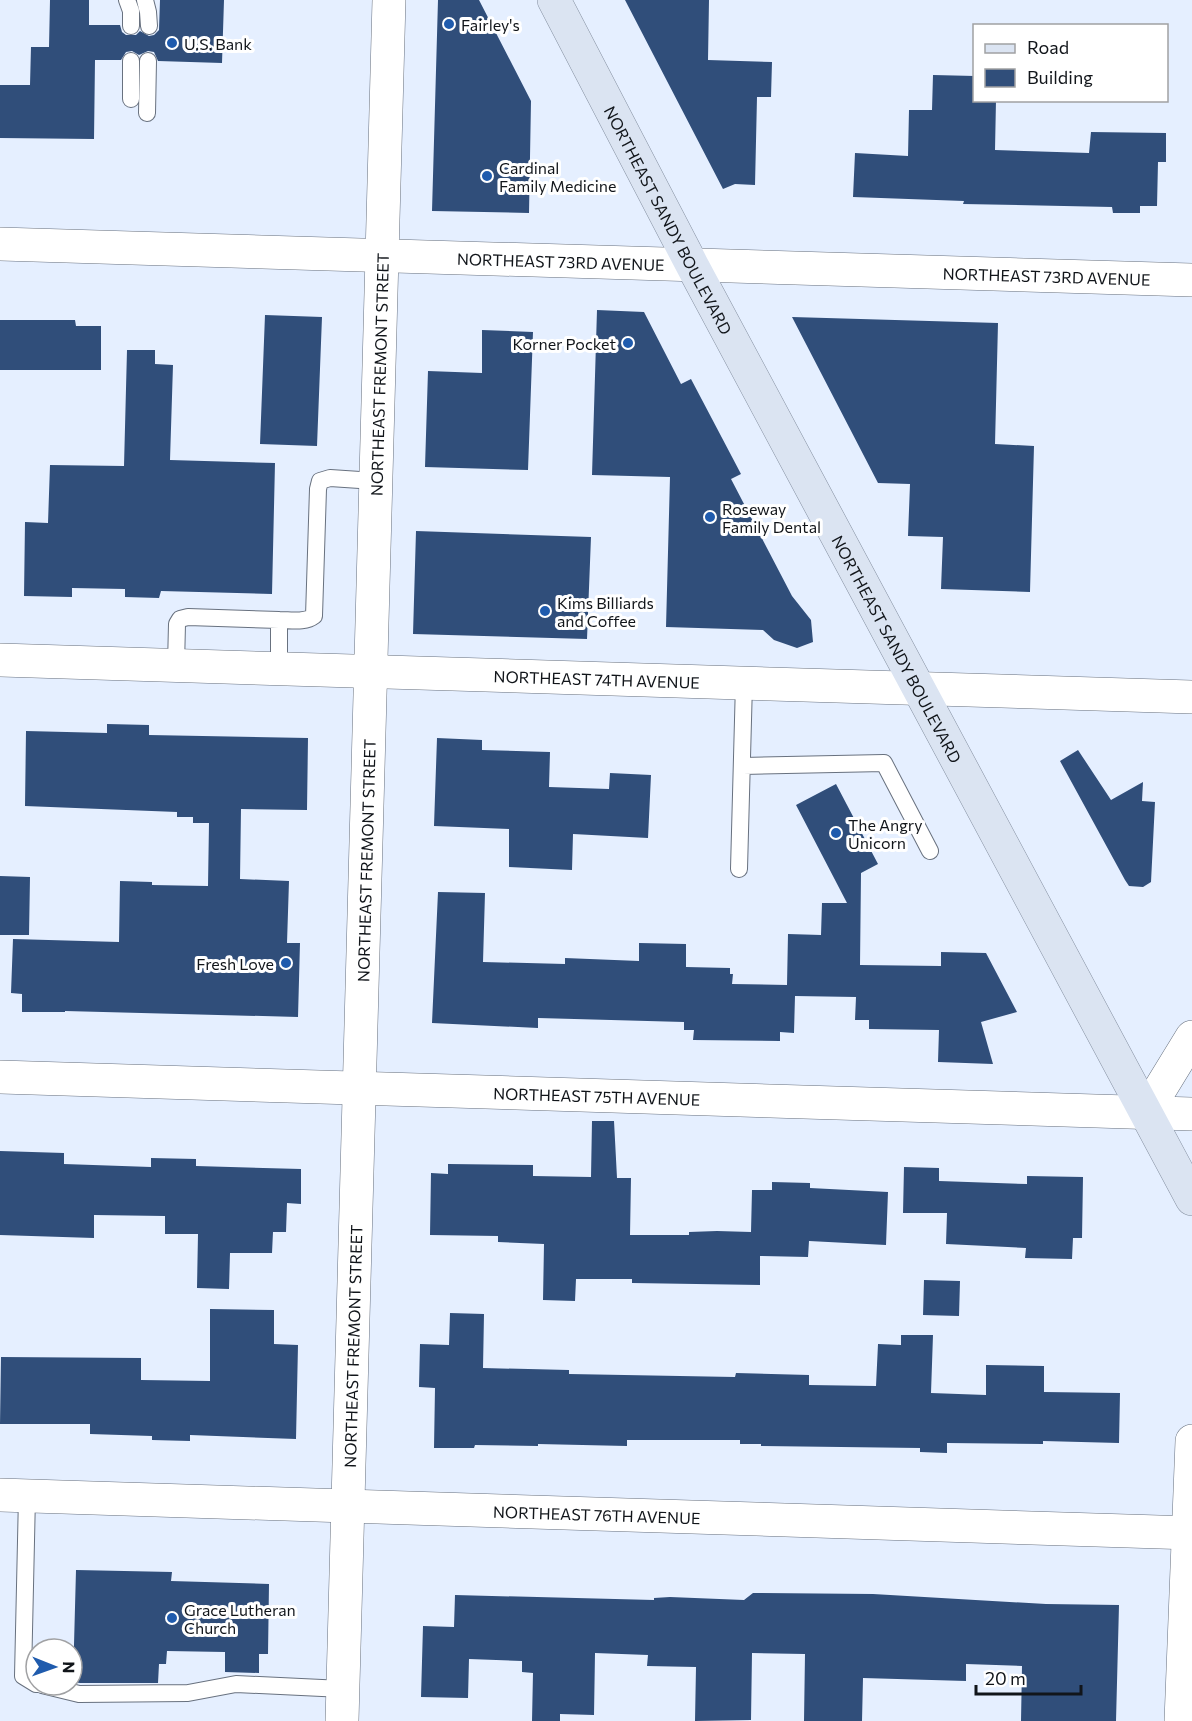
<svg xmlns="http://www.w3.org/2000/svg" width="1192" height="1721" font-family="Commissioner,sans-serif">
<style>
.building{fill:#304e7a}
.lines{fill:none;stroke-linecap:round;stroke-linejoin:round}
.lane-casing{stroke:#68717f;stroke-width:18}
.street-casing{stroke:#68717f;stroke-width:34}
.secondary-casing{stroke:#68717f;stroke-width:34}
.primary-casing{stroke:#8590a1;stroke-width:34}
.lane{stroke:#fff;stroke-width:16}
.street{stroke:#fff;stroke-width:33}
.secondary{stroke:#fff;stroke-width:33}
.primary{stroke:#dbe4f2;stroke-width:33}
.poi-dot{fill:#1f5bad;stroke:#fff;stroke-width:2}
.labels{text-anchor:middle;dominant-baseline:central;stroke-width:6;stroke-linejoin:round;paint-order:stroke}
.poi-label{font-size:16px;fill:#11151a;stroke:#fff;text-anchor:start}
.street-label{font-size:16px;fill:#11151a;stroke:#fff}
</style>
<rect width="100%" height="100%" fill="#e5efff"/>
<path class="building" d="M 50,0 L 89,0 L 89,25 L 120,25 L 122,32 L 126,35 L 136,35 L 140,31 L 149,36 L 154,35 L 159,30 L 160,0 L 224,0 L 222,63 L 158,61 L 154,52 L 148,51 L 139,55 L 132,51 L 126,52 L 121,60 L 95,60 L 94,139 L 0,138 L 0,85 L 30,85 L 31,47 L 49,47 Z
M 438,0 L 479,0 L 531,101 L 529,213 L 432,211 Z
M 625,0 L 709,0 L 708,60 L 772,62 L 771,97 L 757,97 L 755,185 L 735,184 L 723,189 Z
M 933,75 L 975,76 L 975,100 L 996,100 L 995,150 L 1089,153 L 1091,132 L 1166,133 L 1166,162 L 1158,162 L 1157,206 L 1140,206 L 1140,213 L 1113,213 L 1112,207 L 963,204 L 964,201 L 853,197 L 855,153 L 908,156 L 909,110 L 932,110 Z
M 597,310 L 644,312 L 681,384 L 691,379 L 741,474 L 731,479 L 792,596 L 811,620 L 813,642 L 797,648 L 774,640 L 763,630 L 666,627 L 670,477 L 592,475 Z
M 265,315 L 322,317 L 317,446 L 260,444 Z
M 792,317 L 998,323 L 995,444 L 1034,446 L 1030,592 L 941,589 L 943,537 L 908,536 L 910,484 L 878,483 Z
M 0,320 L 75,320 L 76,326 L 101,326 L 101,370 L 0,370 Z
M 482,330 L 533,332 L 528,470 L 425,467 L 428,371 L 482,373 Z
M 127,350 L 155,350 L 155,364 L 173,365 L 170,460 L 275,463 L 272,594 L 161,591 L 159,598 L 125,597 L 125,589 L 72,588 L 72,597 L 24,596 L 25,522 L 48,523 L 50,465 L 124,466 Z
M 416,531 L 591,537 L 587,639 L 413,634 Z
M 107,724 L 149,725 L 149,735 L 308,738 L 307,810 L 241,809 L 240,879 L 289,881 L 287,943 L 300,943 L 298,1017 L 65,1011 L 65,1012 L 22,1012 L 22,994 L 11,993 L 13,939 L 119,942 L 120,881 L 152,882 L 152,885 L 208,886 L 209,823 L 193,823 L 193,817 L 177,817 L 177,812 L 25,806 L 26,731 L 107,733 Z
M 437,738 L 482,740 L 482,750 L 550,752 L 549,787 L 609,789 L 610,773 L 651,775 L 648,838 L 573,834 L 572,870 L 509,867 L 509,829 L 434,826 Z
M 1078,750 L 1111,800 L 1143,782 L 1142,801 L 1155,802 L 1151,882 L 1143,887 L 1129,886 L 1125,880 L 1060,761 Z
M 836,784 L 878,864 L 861,873 L 860,965 L 941,966 L 941,952 L 986,953 L 1017,1012 L 981,1022 L 993,1064 L 938,1062 L 939,1030 L 869,1029 L 869,1020 L 855,1020 L 856,997 L 795,996 L 794,1033 L 780,1032 L 780,1041 L 693,1040 L 694,1030 L 684,1030 L 684,1022 L 538,1018 L 538,1028 L 432,1023 L 438,892 L 485,893 L 483,962 L 565,964 L 565,958 L 639,961 L 639,943 L 686,944 L 686,967 L 730,968 L 730,974 L 733,974 L 732,984 L 787,985 L 788,934 L 821,935 L 822,903 L 847,903 L 796,805 Z
M 0,876 L 30,877 L 29,935 L 0,935 Z
M 592,1121 L 614,1121 L 617,1178 L 631,1178 L 630,1235 L 689,1235 L 689,1232 L 717,1231 L 751,1232 L 752,1190 L 772,1190 L 772,1182 L 810,1183 L 810,1188 L 888,1192 L 886,1245 L 809,1241 L 808,1257 L 760,1256 L 760,1285 L 632,1283 L 632,1279 L 576,1279 L 575,1301 L 543,1300 L 544,1244 L 498,1242 L 498,1236 L 430,1235 L 431,1173 L 448,1174 L 448,1164 L 533,1165 L 533,1176 L 591,1177 Z
M 0,1151 L 64,1153 L 64,1164 L 151,1167 L 151,1158 L 196,1159 L 196,1166 L 301,1169 L 301,1204 L 287,1203 L 286,1232 L 273,1232 L 272,1253 L 230,1253 L 229,1289 L 197,1288 L 198,1234 L 165,1234 L 165,1216 L 94,1215 L 94,1238 L 0,1235 Z
M 904,1167 L 939,1168 L 939,1181 L 1027,1184 L 1027,1176 L 1083,1177 L 1082,1238 L 1073,1238 L 1072,1259 L 1025,1258 L 1026,1248 L 946,1244 L 947,1213 L 903,1213 Z
M 924,1280 L 960,1281 L 959,1316 L 923,1315 Z
M 210,1309 L 274,1310 L 274,1344 L 298,1345 L 296,1439 L 190,1435 L 190,1441 L 152,1440 L 152,1436 L 90,1434 L 90,1424 L 0,1424 L 1,1357 L 141,1358 L 141,1380 L 210,1381 Z
M 450,1313 L 484,1314 L 483,1368 L 569,1370 L 569,1374 L 735,1377 L 736,1373 L 809,1375 L 809,1385 L 876,1386 L 878,1344 L 901,1345 L 901,1335 L 933,1335 L 931,1393 L 986,1395 L 986,1365 L 1044,1366 L 1044,1392 L 1120,1393 L 1119,1443 L 1043,1441 L 1043,1444 L 947,1443 L 947,1453 L 920,1452 L 920,1448 L 761,1446 L 761,1444 L 740,1444 L 740,1440 L 627,1440 L 627,1446 L 538,1444 L 538,1446 L 475,1445 L 474,1448 L 434,1448 L 435,1388 L 419,1387 L 420,1344 L 449,1345 Z
M 76,1570 L 172,1572 L 171,1581 L 269,1584 L 268,1654 L 259,1654 L 259,1673 L 225,1672 L 225,1652 L 167,1651 L 166,1664 L 159,1664 L 158,1683 L 80,1683 L 73,1682 Z
M 753,1593 L 873,1594 L 1046,1604 L 1119,1605 L 1116,1721 L 1021,1721 L 1022,1666 L 966,1664 L 966,1681 L 863,1678 L 862,1721 L 804,1721 L 805,1654 L 752,1653 L 751,1720 L 695,1721 L 696,1667 L 647,1666 L 648,1655 L 595,1653 L 594,1715 L 560,1714 L 560,1721 L 532,1721 L 533,1673 L 522,1672 L 522,1661 L 469,1659 L 468,1698 L 421,1697 L 423,1626 L 454,1627 L 455,1595 L 654,1600 L 654,1598 L 670,1597 L 744,1600 Z"/>
<g class="lines">
<g class="lane-casing">
<path id="lane" d="M 127,0 L 131,11 L 131,26
M 145,0 L 148,12 L 149,26
M 131,99 L 131,61
M 147,113 L 148,61
M 176,665 L 177,624 L 180,619 L 188,617 L 279,620
M 279,668 L 279,620 C 291,620 305,623 314,616 L 318,489 L 320,481 L 330,478 L 375,481
M 743,766 L 884,763 L 930,851
M 739,869 L 744,683
M 27,1496 L 23,1676 L 36,1684
M 42,1685 L 79,1694 L 188,1693 L 236,1684 L 343,1689"/>
</g>
<g class="street-casing">
<g id="street">
<path id="s1" d="M 0,244 L 1192,280"/>
<path id="s2" d="M 0,660 L 1192,697"/>
<path id="s3" d="M 0,1077 L 1192,1114"/>
<path d="M 1146,1112 L 1192,1037"/>
<path id="s4" d="M 0,1495 L 1192,1533"/>
<path d="M 1181,1721 L 1192,1441"/>
</g>
</g>
<g class="secondary-casing">
<g id="secondary">
<path id="s5" d="M 342,1721 L 389,0"/>
</g>
</g>
<g class="primary-casing">
<g id="primary">
<path id="s6" d="M 554,0 L 692,265 L 1192,1199"/>
</g>
</g>
<use href="#lane" class="lane"/>
<use href="#street" class="street"/>
<use href="#secondary" class="secondary"/>
<use href="#primary" class="primary"/>
</g>
<g class="poi-dot">
<circle cx="449" cy="24" r="6"/>
<circle cx="172" cy="43" r="6"/>
<circle cx="487" cy="176" r="6"/>
<circle cx="628" cy="343" r="6"/>
<circle cx="710" cy="517" r="6"/>
<circle cx="545" cy="611" r="6"/>
<circle cx="836" cy="833" r="6"/>
<circle cx="286" cy="963" r="6"/>
<circle cx="172" cy="1618" r="6"/>
</g>
<g class="labels">
<g class="poi-label">
<text x="461" y="24">Fairley's</text>
<text x="184" y="43">U.S. Bank</text>
<text x="499" y="167">Cardinal<tspan x="499" dy="18">Family Medicine</tspan></text>
<text x="616" y="343" text-anchor="end">Korner Pocket</text>
<text x="722" y="508">Roseway<tspan x="722" dy="18">Family Dental</tspan></text>
<text x="557" y="602">Kims Billiards<tspan x="557" dy="18">and Coffee</tspan></text>
<text x="848" y="824">The Angry<tspan x="848" dy="18">Unicorn</tspan></text>
<text x="274" y="963" text-anchor="end">Fresh Love</text>
<text x="184" y="1609">Grace Lutheran<tspan x="184" dy="18">Church</tspan></text>
</g>
<g class="street-label">
<text stroke="none"><textPath href="#s6" startOffset="248">NORTHEAST SANDY BOULEVARD</textPath></text>
<text stroke="none"><textPath href="#s1" startOffset="561">NORTHEAST 73RD AVENUE</textPath></text>
<text stroke="none"><textPath href="#s1" startOffset="1047">NORTHEAST 73RD AVENUE</textPath></text>
<text stroke="none"><textPath href="#s5" startOffset="1347">NORTHEAST FREMONT STREET</textPath></text>
<text stroke="none"><textPath href="#s6" startOffset="734">NORTHEAST SANDY BOULEVARD</textPath></text>
<text stroke="none"><textPath href="#s2" startOffset="597">NORTHEAST 74TH AVENUE</textPath></text>
<text stroke="none"><textPath href="#s5" startOffset="861">NORTHEAST FREMONT STREET</textPath></text>
<text stroke="none"><textPath href="#s3" startOffset="597">NORTHEAST 75TH AVENUE</textPath></text>
<text stroke="none"><textPath href="#s5" startOffset="375">NORTHEAST FREMONT STREET</textPath></text>
<text stroke="none"><textPath href="#s4" startOffset="597">NORTHEAST 76TH AVENUE</textPath></text>
</g>
</g>
<rect x="973" y="24" width="195" height="78" fill="#ffffff" stroke="#a0a1a3" stroke-width="1.5"/>
<rect x="985" y="44" width="30" height="9" fill="#dbe4f2" stroke="#a0a1a3" stroke-width="1.5"/>
<text x="1027" y="54" font-size="18" fill="#11151a">Road</text>
<rect x="985" y="69" width="30" height="18" fill="#304e7a" stroke="#a0a1a3" stroke-width="1.5"/>
<text x="1027" y="84" font-size="18" fill="#11151a">Building</text>
<g transform="translate(54 1667) rotate(91)"><circle r="28" fill="#ffffff" stroke="#a0a1a3" stroke-width="1.5"/>
<path d="M0-4.5L10 22L0 15L-10 22Z" fill="#1f5bad"/>
<text y="-9" font-size="16" font-weight="bold" text-anchor="middle" fill="#11151a">N</text>
</g>
<path d="M976 1685v9h105v-9" fill="none" stroke="#11151a" stroke-width="3"/>
<text x="985" y="1685" font-size="18" fill="#11151a" stroke="#ffffff" stroke-width="4.5" paint-order="stroke">20 m</text>
</svg>
